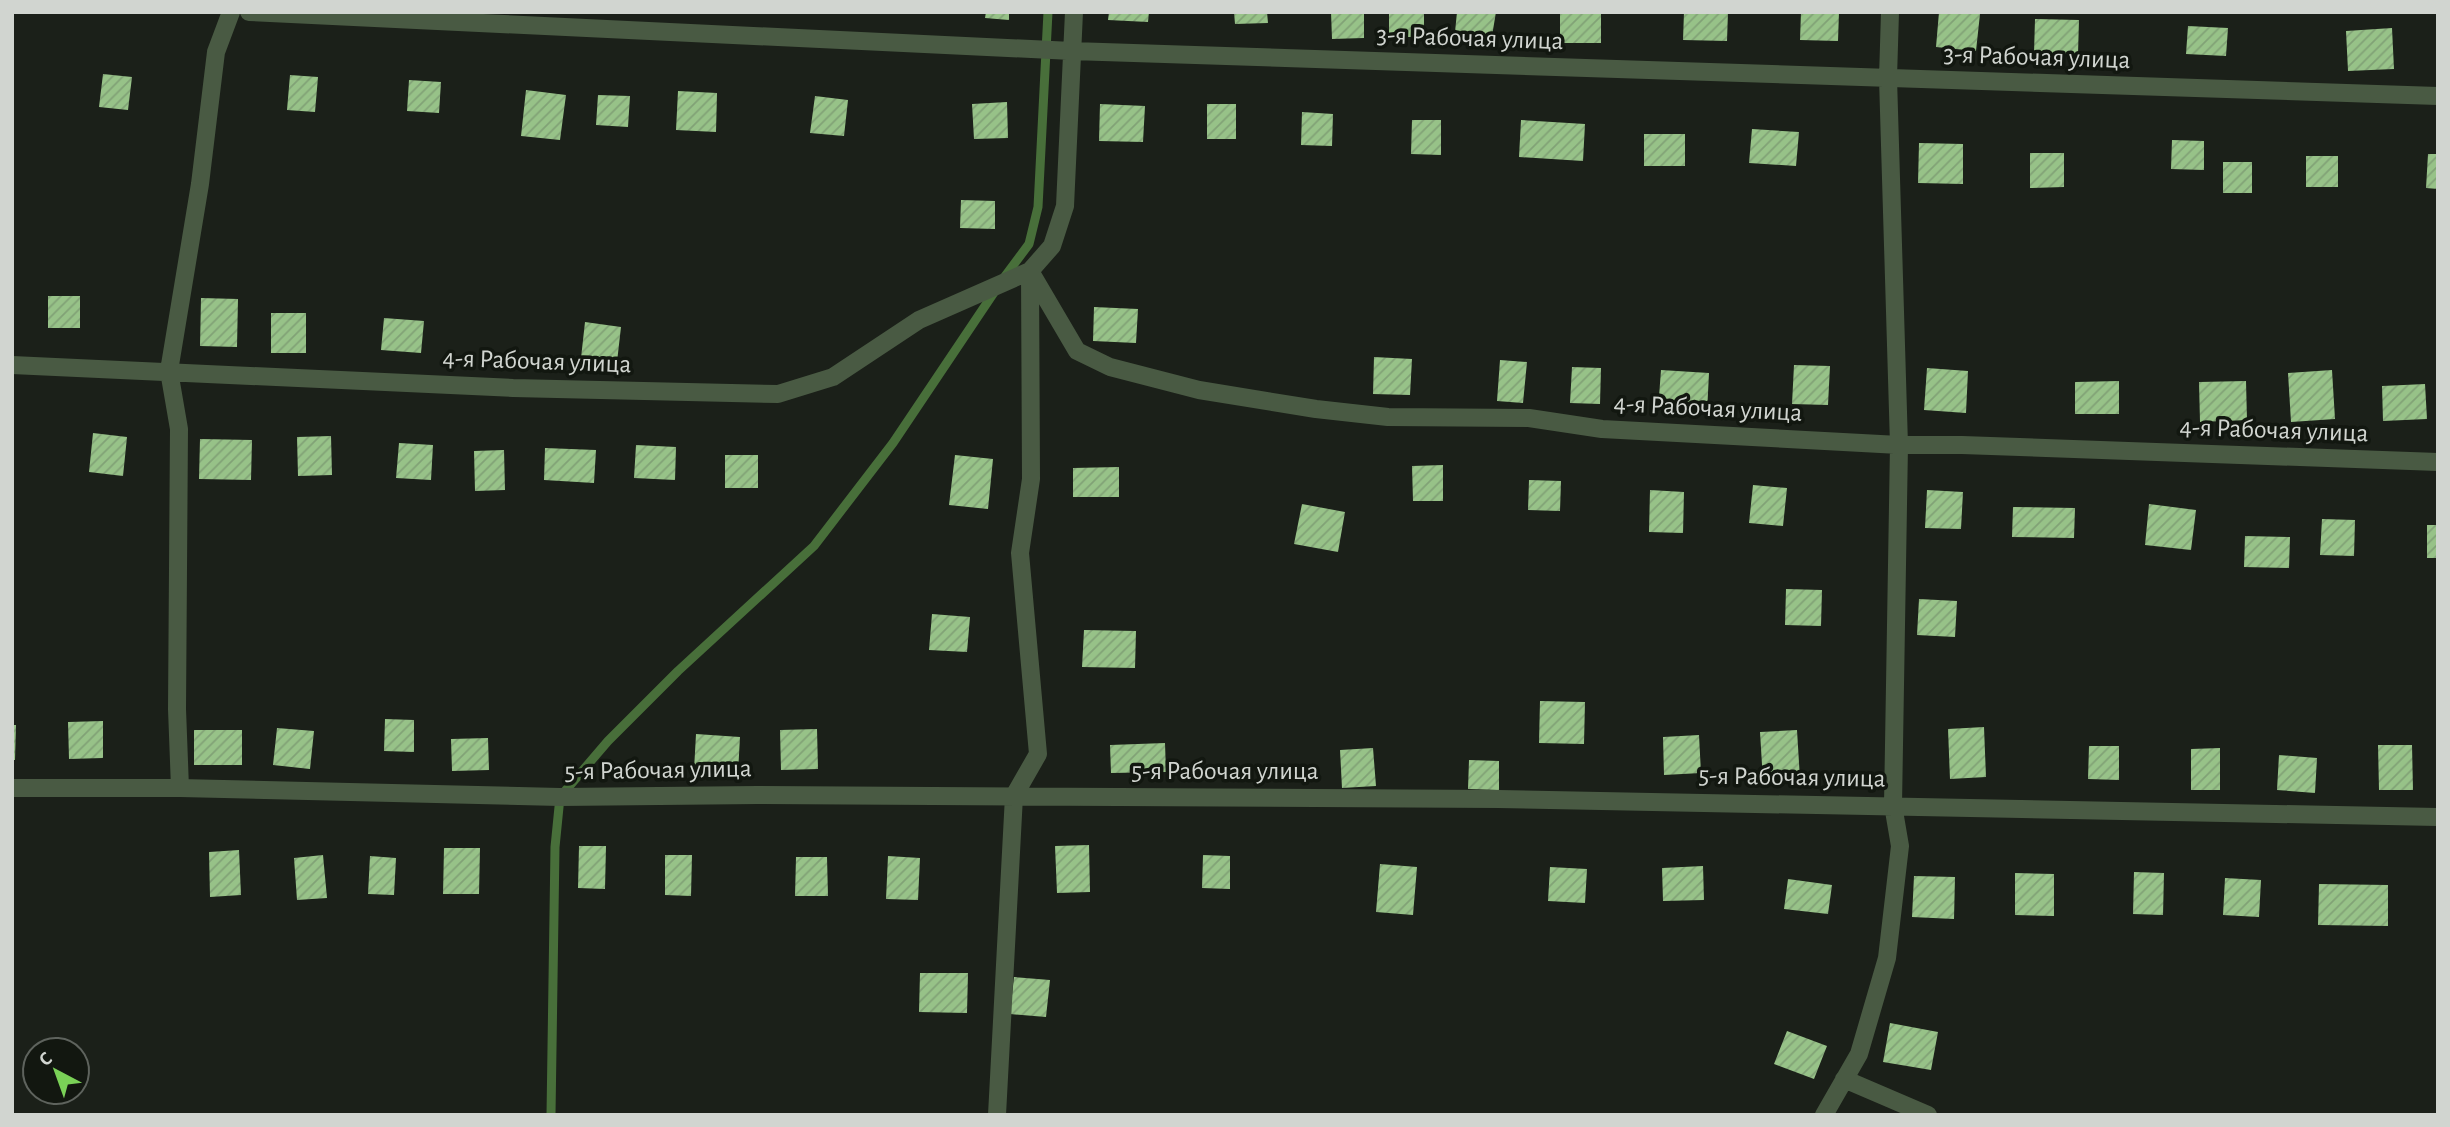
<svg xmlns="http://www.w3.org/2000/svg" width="2450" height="1127" font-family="'Alegreya Sans',sans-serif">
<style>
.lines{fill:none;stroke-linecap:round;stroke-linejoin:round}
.stream{stroke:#486f3a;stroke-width:9}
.building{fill:url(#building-hatch)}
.street{stroke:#495a43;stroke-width:18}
.labels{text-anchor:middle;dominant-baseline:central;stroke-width:7;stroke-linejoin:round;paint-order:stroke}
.street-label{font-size:26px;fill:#d1d5d0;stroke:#121710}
</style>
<defs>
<pattern id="building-hatch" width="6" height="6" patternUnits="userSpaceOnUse" patternTransform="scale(1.75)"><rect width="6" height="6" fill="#97c288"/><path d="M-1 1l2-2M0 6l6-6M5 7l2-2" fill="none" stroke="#81a276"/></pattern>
</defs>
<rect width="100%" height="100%" fill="#1b2019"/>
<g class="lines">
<path class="stream" d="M 1003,279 L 1029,244 L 1038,207 L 1048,12
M 551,1115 L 555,847 L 560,797 L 608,741 L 678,671 L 814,546 L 893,443 L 995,291"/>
</g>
<path class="building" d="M 986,12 L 1009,12 L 1009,20 L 985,18 Z
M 1109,12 L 1149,12 L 1148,22 L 1108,20 Z
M 1234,12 L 1267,12 L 1268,23 L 1235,24 Z
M 1331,12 L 1364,12 L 1364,38 L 1332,39 Z
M 1389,12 L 1424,12 L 1424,37 L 1389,37 Z
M 1457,12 L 1496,12 L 1492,36 L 1455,32 Z
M 1560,12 L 1601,12 L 1601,43 L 1560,43 Z
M 1684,12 L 1728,12 L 1727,41 L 1683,40 Z
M 1801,12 L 1839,12 L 1838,41 L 1800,40 Z
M 1939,12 L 1980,14 L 1976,51 L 1936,47 Z
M 2035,19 L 2079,20 L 2078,54 L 2034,53 Z
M 2188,26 L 2228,28 L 2226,56 L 2186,54 Z
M 2392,28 L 2394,69 L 2348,71 L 2346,31 Z
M 103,74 L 132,77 L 128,110 L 99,107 Z
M 290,75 L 318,77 L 315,112 L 287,110 Z
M 409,80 L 441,82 L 439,113 L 407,111 Z
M 526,90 L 566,95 L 560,140 L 521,136 Z
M 678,91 L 717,93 L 716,132 L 676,130 Z
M 598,95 L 630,96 L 628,127 L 596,125 Z
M 815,96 L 848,100 L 844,136 L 810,133 Z
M 1007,102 L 1008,138 L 974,139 L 972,104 Z
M 1100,104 L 1145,106 L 1143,142 L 1099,141 Z
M 1207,104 L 1236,104 L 1236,139 L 1207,139 Z
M 1302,112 L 1333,114 L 1332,146 L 1301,145 Z
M 1412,120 L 1441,120 L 1441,155 L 1411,154 Z
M 1521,120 L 1585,124 L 1583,161 L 1519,157 Z
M 1752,129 L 1799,132 L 1796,166 L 1749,163 Z
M 1644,134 L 1685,134 L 1685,166 L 1644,166 Z
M 2172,140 L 2204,141 L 2204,170 L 2171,169 Z
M 1919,143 L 1963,144 L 1963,184 L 1918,183 Z
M 2030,153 L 2064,153 L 2064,187 L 2030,188 Z
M 2428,154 L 2438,154 L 2438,189 L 2426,188 Z
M 2306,156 L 2338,156 L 2338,187 L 2306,187 Z
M 2223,162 L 2252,162 L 2252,193 L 2223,193 Z
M 961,200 L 995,201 L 995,229 L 960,228 Z
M 48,296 L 80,296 L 80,328 L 48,328 Z
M 201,298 L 238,299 L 237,347 L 200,346 Z
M 1094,307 L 1138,309 L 1136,343 L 1093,341 Z
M 271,313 L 306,313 L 306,353 L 271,353 Z
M 384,318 L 424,321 L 421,353 L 381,350 Z
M 585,322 L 621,327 L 617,362 L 581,358 Z
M 1374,357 L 1412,359 L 1410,395 L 1373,394 Z
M 1500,360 L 1527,362 L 1523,403 L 1497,401 Z
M 1794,365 L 1830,366 L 1828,405 L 1792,404 Z
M 1572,367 L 1601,368 L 1600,404 L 1570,403 Z
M 1927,368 L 1968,371 L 1966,413 L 1924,410 Z
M 1661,370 L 1709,373 L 1707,413 L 1658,410 Z
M 2332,370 L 2335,419 L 2291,422 L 2288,373 Z
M 2119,381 L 2119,414 L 2075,414 L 2075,382 Z
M 2246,381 L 2247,420 L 2200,422 L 2199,382 Z
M 2425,384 L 2427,419 L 2383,421 L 2382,386 Z
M 93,433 L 127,437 L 123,476 L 89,472 Z
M 331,436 L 332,475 L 298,476 L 297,437 Z
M 200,439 L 252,440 L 251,480 L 199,479 Z
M 399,443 L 433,445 L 431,480 L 396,478 Z
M 636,445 L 676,447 L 675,480 L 634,478 Z
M 545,448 L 596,450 L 594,483 L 544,480 Z
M 504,450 L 505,490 L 475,491 L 474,451 Z
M 725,455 L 758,455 L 758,488 L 725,488 Z
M 955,455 L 993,459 L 988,509 L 949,505 Z
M 1443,465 L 1443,501 L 1413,501 L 1412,466 Z
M 1119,467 L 1119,497 L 1073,497 L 1073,468 Z
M 1529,480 L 1561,481 L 1560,511 L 1528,510 Z
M 1753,485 L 1787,488 L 1783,526 L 1749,523 Z
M 1650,490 L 1684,492 L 1683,533 L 1649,532 Z
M 1927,490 L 1963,492 L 1961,529 L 1925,528 Z
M 1302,504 L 1345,512 L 1338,552 L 1294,544 Z
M 2149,504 L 2196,510 L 2191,550 L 2145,545 Z
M 2013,507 L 2075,508 L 2074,538 L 2012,537 Z
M 2322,519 L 2355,520 L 2354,556 L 2320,555 Z
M 2427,525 L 2438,525 L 2438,558 L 2427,558 Z
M 2245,536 L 2290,537 L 2289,568 L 2244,567 Z
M 1786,589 L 1822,590 L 1821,626 L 1785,625 Z
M 1919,599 L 1957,601 L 1955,637 L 1917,635 Z
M 932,614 L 970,617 L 967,652 L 929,650 Z
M 1084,630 L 1136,631 L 1135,668 L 1082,667 Z
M 1540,701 L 1585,702 L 1584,744 L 1539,743 Z
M 385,719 L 414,720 L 414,752 L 384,751 Z
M 103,721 L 103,758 L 69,759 L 68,722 Z
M 12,725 L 16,725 L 15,760 L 12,760 Z
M 1984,727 L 1986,777 L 1950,779 L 1948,729 Z
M 277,728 L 314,731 L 310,769 L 273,765 Z
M 817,729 L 818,769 L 781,770 L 780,730 Z
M 194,730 L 242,730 L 242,765 L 194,765 Z
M 1797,730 L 1800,779 L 1763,781 L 1760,732 Z
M 696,734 L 740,737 L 738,773 L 694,770 Z
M 1699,735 L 1701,773 L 1664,775 L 1663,737 Z
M 488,738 L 489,770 L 452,771 L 451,739 Z
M 1165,743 L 1166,772 L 1111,773 L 1110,745 Z
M 2378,745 L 2412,745 L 2413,790 L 2379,790 Z
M 2089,746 L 2119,746 L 2119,780 L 2088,779 Z
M 1373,748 L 1376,786 L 1342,788 L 1340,750 Z
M 2220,748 L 2220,790 L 2191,790 L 2191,749 Z
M 2279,755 L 2317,758 L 2315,793 L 2277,790 Z
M 1469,760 L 1499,761 L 1499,790 L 1468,789 Z
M 1089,845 L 1090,892 L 1057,893 L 1055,846 Z
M 579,846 L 606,846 L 605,889 L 578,888 Z
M 444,848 L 480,848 L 479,894 L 443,894 Z
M 239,850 L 241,895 L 210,897 L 209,852 Z
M 323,855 L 327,898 L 297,900 L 294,858 Z
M 665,855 L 692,855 L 691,896 L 665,895 Z
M 1203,855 L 1230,856 L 1230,889 L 1202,888 Z
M 370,856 L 396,858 L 394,895 L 368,894 Z
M 888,856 L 920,858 L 918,900 L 886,899 Z
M 796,857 L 827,857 L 828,896 L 795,896 Z
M 1380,864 L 1417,867 L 1413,915 L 1376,912 Z
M 1703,866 L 1704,900 L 1663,901 L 1662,868 Z
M 1550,867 L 1587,869 L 1585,903 L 1548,901 Z
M 2134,872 L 2164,873 L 2163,915 L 2133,914 Z
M 2015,873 L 2054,874 L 2054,916 L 2015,915 Z
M 1914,876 L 1955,877 L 1954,919 L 1912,917 Z
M 2225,878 L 2261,880 L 2259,917 L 2223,915 Z
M 1788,879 L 1832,885 L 1828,914 L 1784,909 Z
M 2319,884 L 2388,885 L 2388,926 L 2318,925 Z
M 920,973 L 968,973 L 967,1013 L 919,1012 Z
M 1014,977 L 1050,980 L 1046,1017 L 1010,1014 Z
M 1890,1023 L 1938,1032 L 1931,1070 L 1883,1062 Z
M 1787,1031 L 1827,1046 L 1814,1079 L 1774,1064 Z"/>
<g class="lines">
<path class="street" d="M 249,12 L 1072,51 L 2438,96
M 1030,271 L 1077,351 L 1110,367 L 1199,390 L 1316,409 L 1388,417 L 1529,418 L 1602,429 L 1899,445 L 1962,445 L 2438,462
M 12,365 L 513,388 L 778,394 L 833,377 L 919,320 L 1030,271 L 1052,246 L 1065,206 L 1074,12
M 12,788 L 180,788 L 560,797 L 758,795 L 1498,799 L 2438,817
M 180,788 L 177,709 L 179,429 L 169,371 L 200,184 L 216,52 L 231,12
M 1844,1079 L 1928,1115
M 997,1115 L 1014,796 L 1038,754 L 1020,553 L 1031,479 L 1030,274
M 1824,1115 L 1859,1054 L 1887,958 L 1900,846 L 1893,805 L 1899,445 L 1888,78 L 1890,12"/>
</g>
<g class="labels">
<g class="street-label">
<text transform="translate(1470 38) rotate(2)">3-я Рабочая улица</text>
<text transform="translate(2037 57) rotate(2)">3-я Рабочая улица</text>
<text transform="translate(537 361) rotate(2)">4-я Рабочая улица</text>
<text transform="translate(1708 408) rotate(3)">4-я Рабочая улица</text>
<text transform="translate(2274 430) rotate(2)">4-я Рабочая улица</text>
<text transform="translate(658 770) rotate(-1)">5-я Рабочая улица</text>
<text x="1225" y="771">5-я Рабочая улица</text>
<text transform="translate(1792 777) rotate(1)">5-я Рабочая улица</text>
</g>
</g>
<rect width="2450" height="1127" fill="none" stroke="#d1d5d0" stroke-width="28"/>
<g transform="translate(56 1071) rotate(319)"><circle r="33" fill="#121710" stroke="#5e635d" stroke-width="2"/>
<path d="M0-5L12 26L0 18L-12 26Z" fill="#7ad157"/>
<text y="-10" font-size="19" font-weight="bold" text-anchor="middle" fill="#d1d5d0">С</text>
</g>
</svg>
